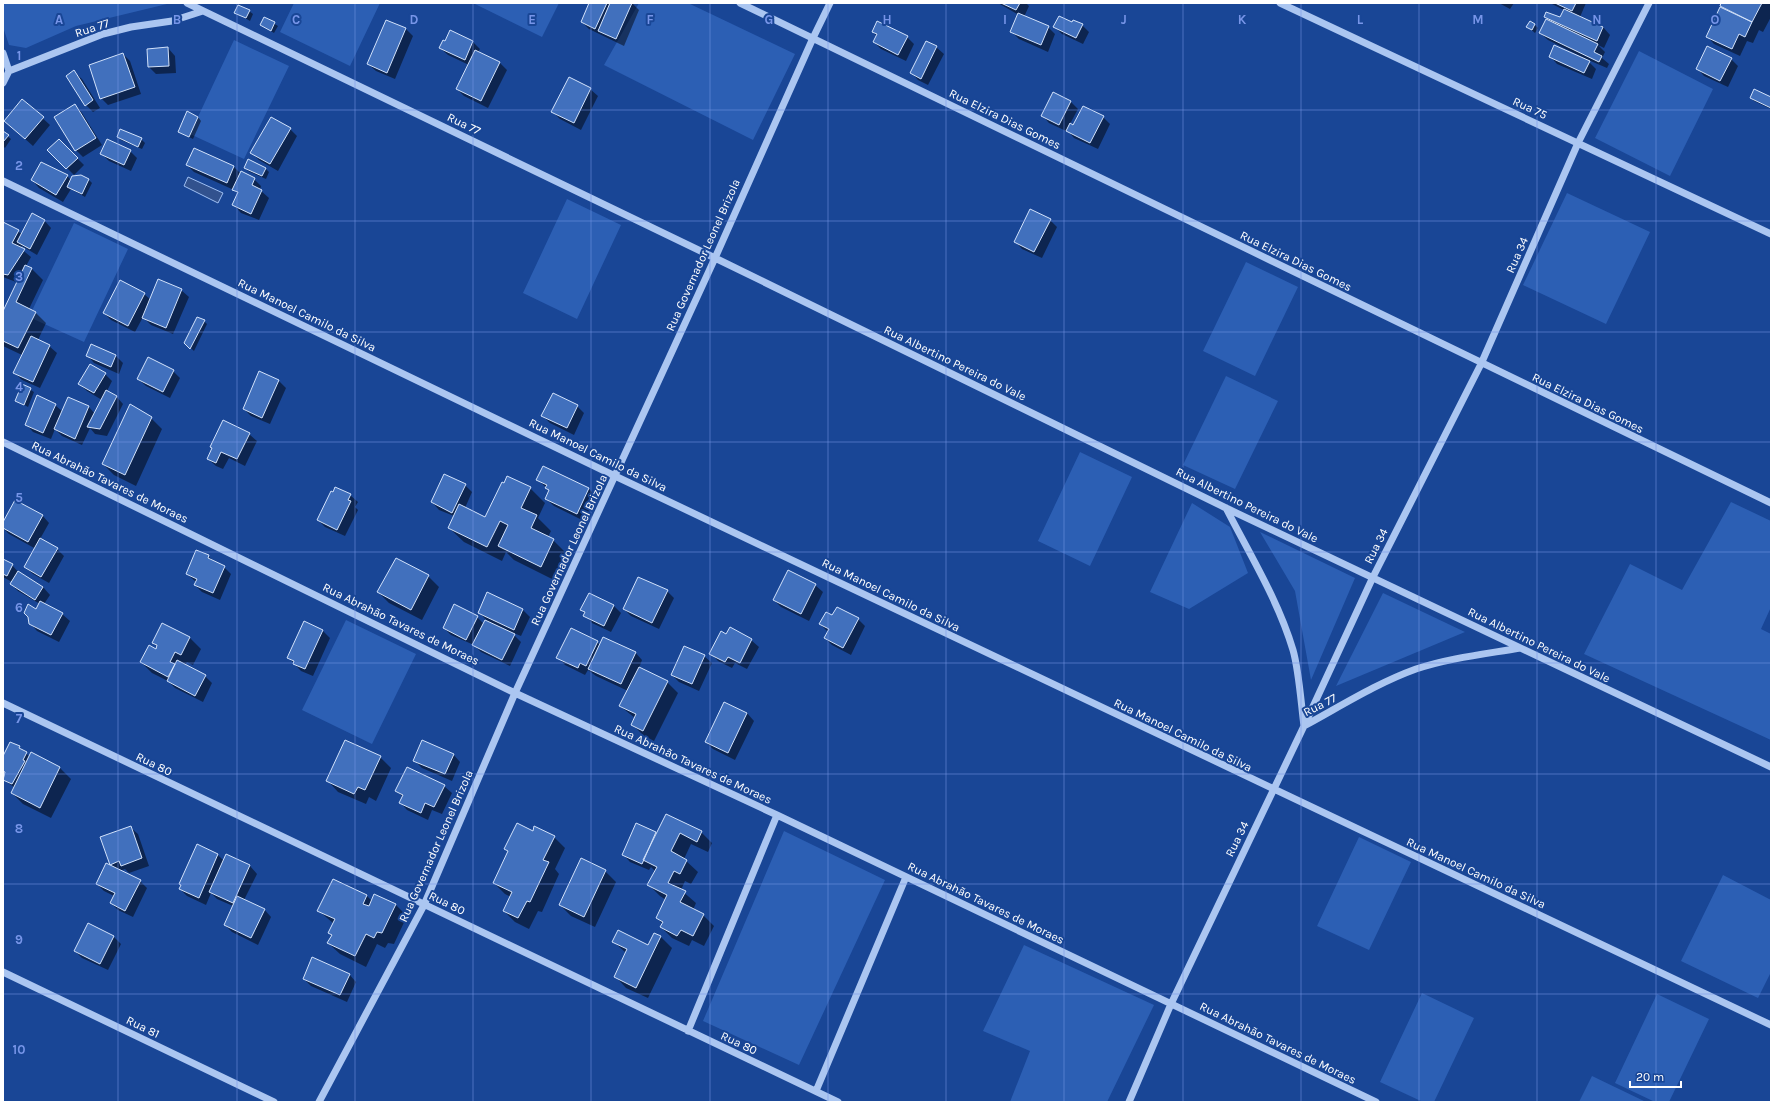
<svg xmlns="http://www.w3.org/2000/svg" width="1774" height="1105" font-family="Karla,sans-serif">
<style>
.green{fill:#2c5fb4}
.water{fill:#32528e;stroke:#9ebff3}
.shadow{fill:#0007}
.building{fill:#4170bd;stroke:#d2e2fb}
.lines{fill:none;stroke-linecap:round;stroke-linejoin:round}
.minor{stroke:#abc6f1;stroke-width:7}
.grid{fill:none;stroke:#7795e8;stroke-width:1;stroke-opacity:0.55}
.labels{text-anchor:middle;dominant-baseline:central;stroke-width:4;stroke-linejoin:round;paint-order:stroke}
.street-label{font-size:12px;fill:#fff;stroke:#194696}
.grid-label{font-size:13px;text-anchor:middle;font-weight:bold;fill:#7795e8;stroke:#194696;stroke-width:4;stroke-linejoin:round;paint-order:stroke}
</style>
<rect width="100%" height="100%" fill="#194696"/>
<path class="green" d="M 3,3 L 164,3 L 167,4 L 76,26 L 26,48 L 9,45 L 3,27 Z
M 294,3 L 380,3 L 350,66 L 280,32 Z
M 473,3 L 559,3 L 542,37 Z
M 639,3 L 688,3 L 795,54 L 753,140 L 604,65 Z
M 234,40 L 289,66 L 244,159 L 190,134 Z
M 1639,51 L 1713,89 L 1670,176 L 1595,138 Z
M 1567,193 L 1650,232 L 1606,324 L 1523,285 Z
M 567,199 L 621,225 L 577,319 L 523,293 Z
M 74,223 L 128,249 L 84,342 L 29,317 Z
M 1246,262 L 1298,287 L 1255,376 L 1203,351 Z
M 1226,376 L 1278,401 L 1235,489 L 1183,465 Z
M 1080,452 L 1132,477 L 1090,566 L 1038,541 Z
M 1731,502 L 1771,521 L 1771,607 L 1761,629 L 1771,634 L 1771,740 L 1584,654 L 1630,564 L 1682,590 Z
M 1192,503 L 1230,527 L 1248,573 L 1189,609 L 1150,592 Z
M 1260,532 L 1355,578 L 1311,680 L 1295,591 Z
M 1383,593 L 1465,632 L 1336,686 Z
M 346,620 L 416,654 L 372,744 L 302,710 Z
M 784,831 L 885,880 L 799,1065 L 703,1021 Z
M 1359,837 L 1411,862 L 1369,950 L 1317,926 Z
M 1723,875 L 1771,900 L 1771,972 L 1758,998 L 1681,961 Z
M 1024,945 L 1154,1005 L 1107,1102 L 1010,1102 L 1030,1051 L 983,1031 Z
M 1422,993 L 1474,1018 L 1434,1102 L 1423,1102 L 1380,1082 Z
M 1657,994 L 1709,1019 L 1669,1102 L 1655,1102 L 1615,1083 Z
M 1592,1076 L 1646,1102 L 1579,1102 Z"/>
<path class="water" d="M 188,177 L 223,193 L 218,203 L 184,186 Z"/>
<path class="shadow" d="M 590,3 L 632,3 L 639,10 L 624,46 L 589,29 L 582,22 Z
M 998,3 L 1026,3 L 1029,6 L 1024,17 L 1048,27 L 1055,34 L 1048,52 L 1019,39 L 1012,32 L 1019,15 Z
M 1499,3 L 1514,3 L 1510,9 Z
M 1550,3 L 1586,3 L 1580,17 L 1603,27 L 1610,35 L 1604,48 L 1598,45 L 1605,52 L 1602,58 L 1609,64 L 1607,68 L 1586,59 L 1596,69 L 1592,79 L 1557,64 L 1550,56 L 1584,59 L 1584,58 L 1548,40 L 1540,33 L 1547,19 L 1545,17 L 1561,18 L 1564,10 Z
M 1722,3 L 1771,3 L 1771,17 L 1763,32 L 1759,30 L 1753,43 L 1747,41 L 1740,56 L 1714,44 L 1707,36 L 1726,11 L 1721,5 Z
M 249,11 L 253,14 L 250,21 L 235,12 Z
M 265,18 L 278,26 L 274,33 L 261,25 Z
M 387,21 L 406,29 L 413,36 L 395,79 L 376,71 L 368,64 Z
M 1072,23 L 1082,25 L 1089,32 L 1083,44 L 1062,34 L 1055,27 Z
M 1534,24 L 1538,28 L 1535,33 L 1528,27 Z
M 873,32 L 907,37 L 914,44 L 906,61 L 881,49 L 874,42 L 877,36 Z
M 473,42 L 480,49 L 478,52 L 500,63 L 507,70 L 488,108 L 464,96 L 457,89 L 469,65 L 448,55 L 440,48 Z
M 936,47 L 944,54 L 928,85 L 918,80 L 911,72 Z
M 168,48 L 175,56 L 176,73 L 156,74 L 149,67 Z
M 123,54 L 130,61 L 141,94 L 108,105 L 101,98 Z
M 1731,59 L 1738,66 L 1728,87 L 1704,76 L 1697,68 Z
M 74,72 L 82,79 L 100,108 L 93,112 L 86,105 Z
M 590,89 L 598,96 L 581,130 L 560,119 L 553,112 Z
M 1054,93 L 1071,102 L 1078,109 L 1070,124 L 1074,126 L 1103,117 L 1110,124 L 1098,149 L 1074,138 L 1067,130 L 1066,131 L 1049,123 L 1042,115 Z
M 1751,98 L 1771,98 L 1771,109 L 1754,101 Z
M 23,100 L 50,125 L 33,146 L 5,121 Z
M 75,105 L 82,113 L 102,145 L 83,157 L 76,150 Z
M 198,117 L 201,121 L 193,139 L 179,132 Z
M 290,129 L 297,136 L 278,171 L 259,160 L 252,153 Z
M 3,132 L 11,139 L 5,148 L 3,146 Z
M 118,137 L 141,139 L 145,143 L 142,149 L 121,140 Z
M 59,140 L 84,165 L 74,175 L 49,150 Z
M 194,150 L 234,167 L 241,174 L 254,179 L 261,186 L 260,190 L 269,198 L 259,220 L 241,213 L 234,205 L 239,194 L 234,190 L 194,172 L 187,165 Z
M 130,151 L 137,158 L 131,171 L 109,161 L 102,154 Z
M 248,161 L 266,169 L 269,172 L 266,179 L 248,171 L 245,167 Z
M 67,176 L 71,180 L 88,179 L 92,183 L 85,197 L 71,189 L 63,202 L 39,188 L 32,180 Z
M 44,220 L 51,228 L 37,255 L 22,246 L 20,248 L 31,257 L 26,266 L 32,269 L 43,280 L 29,309 L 35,312 L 46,323 L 38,340 L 49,346 L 57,353 L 40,388 L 22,380 L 14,372 L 22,355 L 3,346 L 3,313 L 20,278 L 19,277 L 16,282 L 3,277 L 3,223 L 22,234 Z
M 1050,220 L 1057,227 L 1042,258 L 1022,249 L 1015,241 Z
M 181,290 L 189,297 L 173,334 L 151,325 L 143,317 L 135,332 L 111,320 L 104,313 L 144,294 L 151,300 Z
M 204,321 L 207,324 L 194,351 L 185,343 Z
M 87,355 L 115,355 L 123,363 L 119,374 L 94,363 Z
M 173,371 L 180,378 L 170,398 L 146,386 L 138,379 Z
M 105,374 L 112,381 L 107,391 L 116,396 L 123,404 L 107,436 L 95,434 L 90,428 L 82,445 L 62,436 L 55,429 L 51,439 L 33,432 L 26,424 L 55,405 L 63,412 L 69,398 L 89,407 L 95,414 L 102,400 L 87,391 L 79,384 Z
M 279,381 L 286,388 L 270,424 L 251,416 L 244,409 Z
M 23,385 L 34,392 L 28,407 L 16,400 Z
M 577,406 L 584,413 L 574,435 L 550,423 L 543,416 Z
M 151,418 L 162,429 L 136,486 L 114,475 L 103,464 Z
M 223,422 L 249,434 L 257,441 L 245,466 L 229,458 L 223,469 L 216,466 L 208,459 Z
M 543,467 L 589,489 L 596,496 L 584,521 L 554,506 L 546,499 L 550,491 L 537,479 Z
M 465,485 L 472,492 L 465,508 L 485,518 L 530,488 L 545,503 L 538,518 L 551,531 L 548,537 L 553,540 L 568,555 L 556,581 L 514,560 L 506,552 L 502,561 L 464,542 L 449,528 L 454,516 L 439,510 L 432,502 Z
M 350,495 L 358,502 L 355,507 L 358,510 L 345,536 L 325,527 L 318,520 Z
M 42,515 L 49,523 L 40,539 L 57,549 L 64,556 L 49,583 L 33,574 L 25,567 L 36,549 L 9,534 L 3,528 L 3,524 Z
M 208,556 L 215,562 L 224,567 L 231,574 L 220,600 L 202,592 L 195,585 L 196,582 L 187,574 Z
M 3,560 L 12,565 L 19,573 L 43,587 L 50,595 L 44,604 L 62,614 L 70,621 L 59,642 L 37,631 L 30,623 L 40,604 L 18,591 L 11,584 L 12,582 L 3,577 Z
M 428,576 L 439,587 L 422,620 L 389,603 L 378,592 Z
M 815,585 L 823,592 L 809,621 L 781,607 L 774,600 Z
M 667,591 L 674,598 L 659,629 L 631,616 L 624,609 Z
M 488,593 L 523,610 L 530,617 L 521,636 L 511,632 L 521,642 L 510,666 L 481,652 L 474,645 L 451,635 L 444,628 L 477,617 L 484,624 L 486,620 L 479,612 Z
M 613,605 L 621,613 L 611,632 L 592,623 L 582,610 Z
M 833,617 L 858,619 L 865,626 L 851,655 L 832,645 L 825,638 L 828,632 L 820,624 Z
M 323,631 L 330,638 L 313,676 L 301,671 L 289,658 Z
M 727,635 L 751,640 L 759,647 L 747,669 L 735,663 L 732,668 L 718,661 L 711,653 Z
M 190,638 L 201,649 L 193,665 L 187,662 L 185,665 L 205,676 L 212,683 L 203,702 L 175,688 L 168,681 L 152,673 L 141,662 L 156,650 L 158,647 L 153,643 Z
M 597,642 L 600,645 L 635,652 L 642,660 L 639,668 L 667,682 L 678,693 L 654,741 L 643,735 L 632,724 L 635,718 L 620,706 L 628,691 L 596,676 L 588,670 L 585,675 L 565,665 L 558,657 Z
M 704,656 L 712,663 L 699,691 L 679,682 L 672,675 Z
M 747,713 L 754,721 L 735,760 L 713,749 L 706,742 Z
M 19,747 L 30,757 L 32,754 L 60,768 L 71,779 L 51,818 L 23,804 L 12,793 L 15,788 L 3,779 L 6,773 L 3,770 L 3,758 Z
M 453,754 L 460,762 L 452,781 L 422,768 L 415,761 Z
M 380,757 L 391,768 L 376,801 L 369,797 L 366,804 L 338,792 L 327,780 Z
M 444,786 L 452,793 L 442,814 L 432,810 L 428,820 L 407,810 L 400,802 L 403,797 L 397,791 Z
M 667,815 L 701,832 L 712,843 L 708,852 L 691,844 L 684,859 L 698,872 L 691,884 L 685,881 L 681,890 L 696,903 L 693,910 L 703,915 L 714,926 L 704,946 L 692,940 L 689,946 L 672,938 L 661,927 L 663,924 L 657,918 L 666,900 L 660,896 L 649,885 L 655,871 L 651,867 L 649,870 L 630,862 L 623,854 L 655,833 L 657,834 Z
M 130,827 L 138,834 L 149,866 L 129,873 L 125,869 L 120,871 L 140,881 L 147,888 L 133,917 L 118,910 L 111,903 L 114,896 L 104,891 L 97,884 L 114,868 L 111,864 Z
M 533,832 L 554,837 L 565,848 L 555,869 L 559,874 L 542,912 L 538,911 L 529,929 L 515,922 L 504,911 L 511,897 L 505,894 L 494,883 L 509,852 L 506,849 Z
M 197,846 L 218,855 L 224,861 L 226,856 L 250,866 L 257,874 L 244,900 L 264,909 L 271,917 L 258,945 L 232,932 L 225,925 L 233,906 L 217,899 L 211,893 L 206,905 L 187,896 L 180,889 L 181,886 L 180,884 Z
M 605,871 L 616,882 L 595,927 L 571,916 L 560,905 Z
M 333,880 L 367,896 L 372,901 L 375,895 L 396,905 L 407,916 L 394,944 L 388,943 L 385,948 L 377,944 L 366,967 L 340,954 L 328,943 L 332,936 L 329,933 L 334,924 L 319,911 Z
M 655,934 L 661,937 L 672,948 L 648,998 L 626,988 L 615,976 L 626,953 L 614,942 L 649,946 Z
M 114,937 L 121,944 L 108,970 L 82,958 L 75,951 Z
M 349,974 L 356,982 L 347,1002 L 311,986 L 304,979 Z"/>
<path class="building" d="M 589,3 L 607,3 L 595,29 L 581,22 Z
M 610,3 L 632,3 L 616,39 L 598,31 Z
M 1001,3 L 1020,3 L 1016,10 Z
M 1555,3 L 1576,3 L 1572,11 Z
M 1721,3 L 1762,3 L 1752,22 L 1720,6 Z
M 238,5 L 250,10 L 246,18 L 234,13 Z
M 1720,7 L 1752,22 L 1745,37 L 1739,34 L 1732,49 L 1706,37 Z
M 1564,9 L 1603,27 L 1597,41 L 1544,17 L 1546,12 L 1560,17 Z
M 1018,13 L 1049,26 L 1041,45 L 1010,32 Z
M 1059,16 L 1072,22 L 1073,20 L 1083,24 L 1076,38 L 1053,27 Z
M 264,17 L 275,22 L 271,31 L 260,25 Z
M 1546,19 L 1598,44 L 1594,52 L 1602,56 L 1599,62 L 1539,33 Z
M 386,20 L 406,28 L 387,73 L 367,64 Z
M 877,21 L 908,36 L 898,55 L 873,42 L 877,34 L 872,32 Z
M 1530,21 L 1535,24 L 1532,30 L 1526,27 Z
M 450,30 L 473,41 L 465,60 L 439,48 L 443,40 L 445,41 Z
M 926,41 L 937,46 L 921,79 L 910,73 Z
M 1554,45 L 1590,61 L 1584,73 L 1549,57 Z
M 1707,46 L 1732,58 L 1720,81 L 1696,69 Z
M 168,47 L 169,66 L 148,67 L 147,49 Z
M 475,50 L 500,62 L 481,101 L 456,89 Z
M 123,53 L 135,87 L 100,99 L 89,65 Z
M 74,70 L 93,100 L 85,106 L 66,76 Z
M 569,77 L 591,88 L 574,123 L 551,112 Z
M 1754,89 L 1771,97 L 1771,108 L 1750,98 Z
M 1053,92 L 1071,101 L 1059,125 L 1041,116 Z
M 22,99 L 44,117 L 25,139 L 4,121 Z
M 75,104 L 96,138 L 75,151 L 54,117 Z
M 1083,106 L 1104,116 L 1090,143 L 1066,131 L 1070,123 L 1073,125 Z
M 187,111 L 198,117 L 189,137 L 178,132 Z
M 271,117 L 291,128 L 270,164 L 250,153 Z
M 120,129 L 142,138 L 138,147 L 117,137 Z
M 3,131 L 9,135 L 3,142 Z
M 59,139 L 78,158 L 66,169 L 47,150 Z
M 107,139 L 131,150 L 124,165 L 100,154 Z
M 194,148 L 234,166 L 227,183 L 186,165 Z
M 248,159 L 266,168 L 262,176 L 244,168 Z
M 41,162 L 68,175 L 56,195 L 31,180 Z
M 241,171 L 255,178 L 252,185 L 262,190 L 251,214 L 232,205 L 238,192 L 232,190 Z
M 81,175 L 89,179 L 82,194 L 67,187 L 72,176 Z
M 1030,209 L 1051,219 L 1034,252 L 1014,242 Z
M 32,213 L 45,220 L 30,249 L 17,242 Z
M 3,222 L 19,230 L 12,243 L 25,249 L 8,275 L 3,274 Z
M 25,265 L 32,268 L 16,302 L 36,312 L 18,348 L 3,341 L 3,311 Z
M 158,279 L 182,289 L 166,328 L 142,318 Z
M 120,280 L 145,293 L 128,326 L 103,313 Z
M 197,317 L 205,320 L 190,349 L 184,343 Z
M 31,336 L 50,345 L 33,382 L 13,373 Z
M 91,344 L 116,355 L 111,367 L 86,356 Z
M 148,357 L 174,370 L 163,392 L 137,379 Z
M 90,364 L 106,373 L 94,393 L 78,384 Z
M 259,371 L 279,380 L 262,418 L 243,409 Z
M 22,384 L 31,388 L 24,405 L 15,401 Z
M 106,390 L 117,396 L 100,429 L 87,427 Z
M 553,393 L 578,405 L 567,428 L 541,416 Z
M 37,395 L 56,404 L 43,433 L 25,425 Z
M 68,397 L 89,406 L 75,439 L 54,429 Z
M 130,404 L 152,417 L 125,475 L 102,464 Z
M 223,420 L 250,433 L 237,459 L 221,452 L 216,463 L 207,459 L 212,448 L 210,447 Z
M 543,466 L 589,488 L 577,514 L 545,499 L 549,490 L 545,488 L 547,485 L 536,480 Z
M 444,474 L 466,484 L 452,513 L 431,502 Z
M 507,476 L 531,487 L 521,508 L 537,515 L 531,528 L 554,539 L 541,567 L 498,546 L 508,525 L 500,521 L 487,547 L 448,528 L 459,504 L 485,517 L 502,482 L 504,483 Z
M 335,487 L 351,494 L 348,500 L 351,501 L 337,530 L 317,520 L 331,491 L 333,492 Z
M 15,500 L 43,515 L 28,542 L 3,528 L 3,522 Z
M 40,538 L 58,548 L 41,577 L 24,567 Z
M 196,550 L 209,555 L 208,558 L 225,566 L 213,593 L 194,585 L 197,579 L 186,574 Z
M 396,558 L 429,575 L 411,610 L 377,592 Z
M 3,559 L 13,564 L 7,576 L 3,574 Z
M 788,570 L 816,584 L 801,614 L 773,600 Z
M 18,571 L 43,587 L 35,600 L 10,584 Z
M 638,577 L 668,590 L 652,623 L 623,609 Z
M 487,592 L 523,609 L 514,630 L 478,613 Z
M 589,593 L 614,605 L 604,626 L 583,616 L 585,612 L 580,610 Z
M 40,601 L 63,613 L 51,635 L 29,624 L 28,617 L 24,613 L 28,604 L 36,609 Z
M 454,604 L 478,616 L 466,640 L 443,628 Z
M 837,607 L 859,618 L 843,648 L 824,638 L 829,629 L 819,624 L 826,612 L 832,615 Z
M 485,620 L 515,634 L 502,660 L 472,645 Z
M 304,621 L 323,630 L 305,669 L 293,664 L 294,661 L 287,658 Z
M 162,623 L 190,637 L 181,655 L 175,652 L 170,662 L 175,664 L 168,677 L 140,662 L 149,645 L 156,649 L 157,645 L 152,643 Z
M 730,627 L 752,639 L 740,663 L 728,657 L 725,662 L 709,654 L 721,631 L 726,634 Z
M 571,628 L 598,641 L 586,666 L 580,663 L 578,668 L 556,658 Z
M 603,637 L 636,652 L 621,684 L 588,669 Z
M 684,646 L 705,655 L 692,684 L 671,675 Z
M 177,660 L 206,675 L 195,696 L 167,681 Z
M 639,667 L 668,681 L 643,731 L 631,725 L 636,714 L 619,706 Z
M 724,702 L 747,713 L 728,753 L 705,742 Z
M 345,740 L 381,756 L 365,790 L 358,787 L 354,794 L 326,781 Z
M 422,740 L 454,754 L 445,774 L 413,761 Z
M 10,742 L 20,746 L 19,748 L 27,752 L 23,760 L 25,761 L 12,784 L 3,780 L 5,772 L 3,771 L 3,756 Z
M 31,752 L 60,767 L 40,808 L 11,793 Z
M 407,767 L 445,785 L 434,807 L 425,803 L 421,813 L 399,803 L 403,795 L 395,791 Z
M 666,814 L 702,831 L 697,842 L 680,833 L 671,851 L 687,860 L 680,874 L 674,871 L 668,883 L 686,891 L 680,902 L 704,914 L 693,936 L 681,930 L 677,936 L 660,927 L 663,922 L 656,918 L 667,895 L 647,885 L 657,867 L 643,860 Z
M 517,823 L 533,831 L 534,826 L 555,836 L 543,860 L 549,862 L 530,902 L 527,901 L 518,918 L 503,911 L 512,892 L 493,883 L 508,851 L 504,849 Z
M 636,823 L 656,832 L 642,864 L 622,855 Z
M 131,826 L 142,858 L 121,866 L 119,861 L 110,865 L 100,837 Z
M 197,844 L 218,854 L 199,898 L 179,889 L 181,885 L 179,884 Z
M 226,854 L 250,865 L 233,903 L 209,892 Z
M 581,858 L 606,870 L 584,917 L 559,905 Z
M 106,863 L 141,880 L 125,911 L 110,903 L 115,893 L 96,884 Z
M 333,879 L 367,895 L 363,904 L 369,906 L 374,894 L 396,904 L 382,933 L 377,932 L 374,938 L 366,934 L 355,956 L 327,943 L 332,935 L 328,933 L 335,919 L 317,911 Z
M 237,896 L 265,909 L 251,938 L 224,925 Z
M 88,923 L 114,936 L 100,964 L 74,951 Z
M 618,930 L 648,945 L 654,933 L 661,936 L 636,988 L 614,977 L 627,949 L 612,942 Z
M 312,957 L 350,974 L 340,995 L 303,979 Z"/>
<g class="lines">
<path class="minor" d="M 187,3 L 715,258 L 1226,508 L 1771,767
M 740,3 L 1771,503
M 1280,3 L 1771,234
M 3,53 L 9,71
M 9,71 L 103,34 L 131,27 L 172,21 L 203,11
M 3,83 L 9,71
M 3,181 L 615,476 L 1771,1025
M 3,442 L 515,693 L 777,815 L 1376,1102
M 1226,508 C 1250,555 1278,600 1293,650 C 1299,671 1301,703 1304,726
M 3,703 L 838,1102
M 1304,726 C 1341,706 1377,683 1416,669 C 1449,658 1485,654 1520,648
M 3,972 L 274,1102
M 688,1031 L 777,815
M 816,1091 L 906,877
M 319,1102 L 424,905 L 515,693 L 715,258 L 813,38 L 830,3
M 1129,1102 L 1171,1004 L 1304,726 L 1373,577 L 1481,364 L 1578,143 L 1649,3"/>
</g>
<path class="grid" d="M 118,3 L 118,1102M 237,3 L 237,1102M 355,3 L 355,1102M 473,3 L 473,1102M 591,3 L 591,1102M 710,3 L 710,1102M 828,3 L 828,1102M 946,3 L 946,1102M 1064,3 L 1064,1102M 1183,3 L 1183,1102M 1301,3 L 1301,1102M 1419,3 L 1419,1102M 1537,3 L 1537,1102M 1656,3 L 1656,1102M 3,110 L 1771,110M 3,221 L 1771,221M 3,332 L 1771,332M 3,442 L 1771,442M 3,552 L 1771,552M 3,663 L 1771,663M 3,774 L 1771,774M 3,884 L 1771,884M 3,994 L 1771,994"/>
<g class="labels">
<g class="street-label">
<text transform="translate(92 28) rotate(-18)">Rua 77</text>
<text transform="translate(1530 108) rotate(25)">Rua 75</text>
<text transform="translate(1005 119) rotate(26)">Rua Elzira Dias Gomes</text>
<text transform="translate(464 124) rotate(26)">Rua 77</text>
<text transform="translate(703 255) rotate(-66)">Rua Governador Leonel Brizola</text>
<text transform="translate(1517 255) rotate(-66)">Rua 34</text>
<text transform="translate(1296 261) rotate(26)">Rua Elzira Dias Gomes</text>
<text transform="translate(307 315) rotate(26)">Rua Manoel Camilo da Silva</text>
<text transform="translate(955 363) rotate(26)">Rua Albertino Pereira do Vale</text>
<text transform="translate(1588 403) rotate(26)">Rua Elzira Dias Gomes</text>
<text transform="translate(598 455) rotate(26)">Rua Manoel Camilo da Silva</text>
<text transform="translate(110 482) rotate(26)">Rua Abrahão Tavares de Moraes</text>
<text transform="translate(1247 505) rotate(26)">Rua Albertino Pereira do Vale</text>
<text transform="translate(1376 546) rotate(-63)">Rua 34</text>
<text transform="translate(569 550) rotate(-65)">Rua Governador Leonel Brizola</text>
<text transform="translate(891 595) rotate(26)">Rua Manoel Camilo da Silva</text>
<text transform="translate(401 624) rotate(26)">Rua Abrahão Tavares de Moraes</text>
<text transform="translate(1539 645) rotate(26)">Rua Albertino Pereira do Vale</text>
<text transform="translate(1320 705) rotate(-27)">Rua 77</text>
<text transform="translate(1183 735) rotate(26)">Rua Manoel Camilo da Silva</text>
<text transform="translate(154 764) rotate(26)">Rua 80</text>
<text transform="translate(693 764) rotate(25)">Rua Abrahão Tavares de Moraes</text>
<text transform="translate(1237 839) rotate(-64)">Rua 34</text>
<text transform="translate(436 846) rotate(-66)">Rua Governador Leonel Brizola</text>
<text transform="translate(1476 873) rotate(25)">Rua Manoel Camilo da Silva</text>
<text transform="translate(447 903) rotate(26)">Rua 80</text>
<text transform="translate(986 903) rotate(26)">Rua Abrahão Tavares de Moraes</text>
<text transform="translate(143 1027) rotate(26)">Rua 81</text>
<text transform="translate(739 1043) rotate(25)">Rua 80</text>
<text transform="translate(1278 1043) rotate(26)">Rua Abrahão Tavares de Moraes</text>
</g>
</g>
<g class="grid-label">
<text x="59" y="24">A</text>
<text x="177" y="24">B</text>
<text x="296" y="24">C</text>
<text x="414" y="24">D</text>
<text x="532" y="24">E</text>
<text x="650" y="24">F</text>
<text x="769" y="24">G</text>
<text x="887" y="24">H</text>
<text x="1005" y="24">I</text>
<text x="1124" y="24">J</text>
<text x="1242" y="24">K</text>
<text x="1360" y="24">L</text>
<text x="1478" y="24">M</text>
<text x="1597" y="24">N</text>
<text x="1715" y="24">O</text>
<text x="19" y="60">1</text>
<text x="19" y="170">2</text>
<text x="19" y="281">3</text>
<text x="19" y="391">4</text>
<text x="19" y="502">5</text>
<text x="19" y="612">6</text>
<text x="19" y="723">7</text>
<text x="19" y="833">8</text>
<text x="19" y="944">9</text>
<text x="19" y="1054">10</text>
</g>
<rect width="1774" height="1105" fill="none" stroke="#ffffff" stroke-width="8"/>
<path d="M1630 1081v6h51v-6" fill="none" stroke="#ffffff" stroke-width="2"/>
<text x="1636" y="1081" font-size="12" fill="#ffffff" stroke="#194696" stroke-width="3" paint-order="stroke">20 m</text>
</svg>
